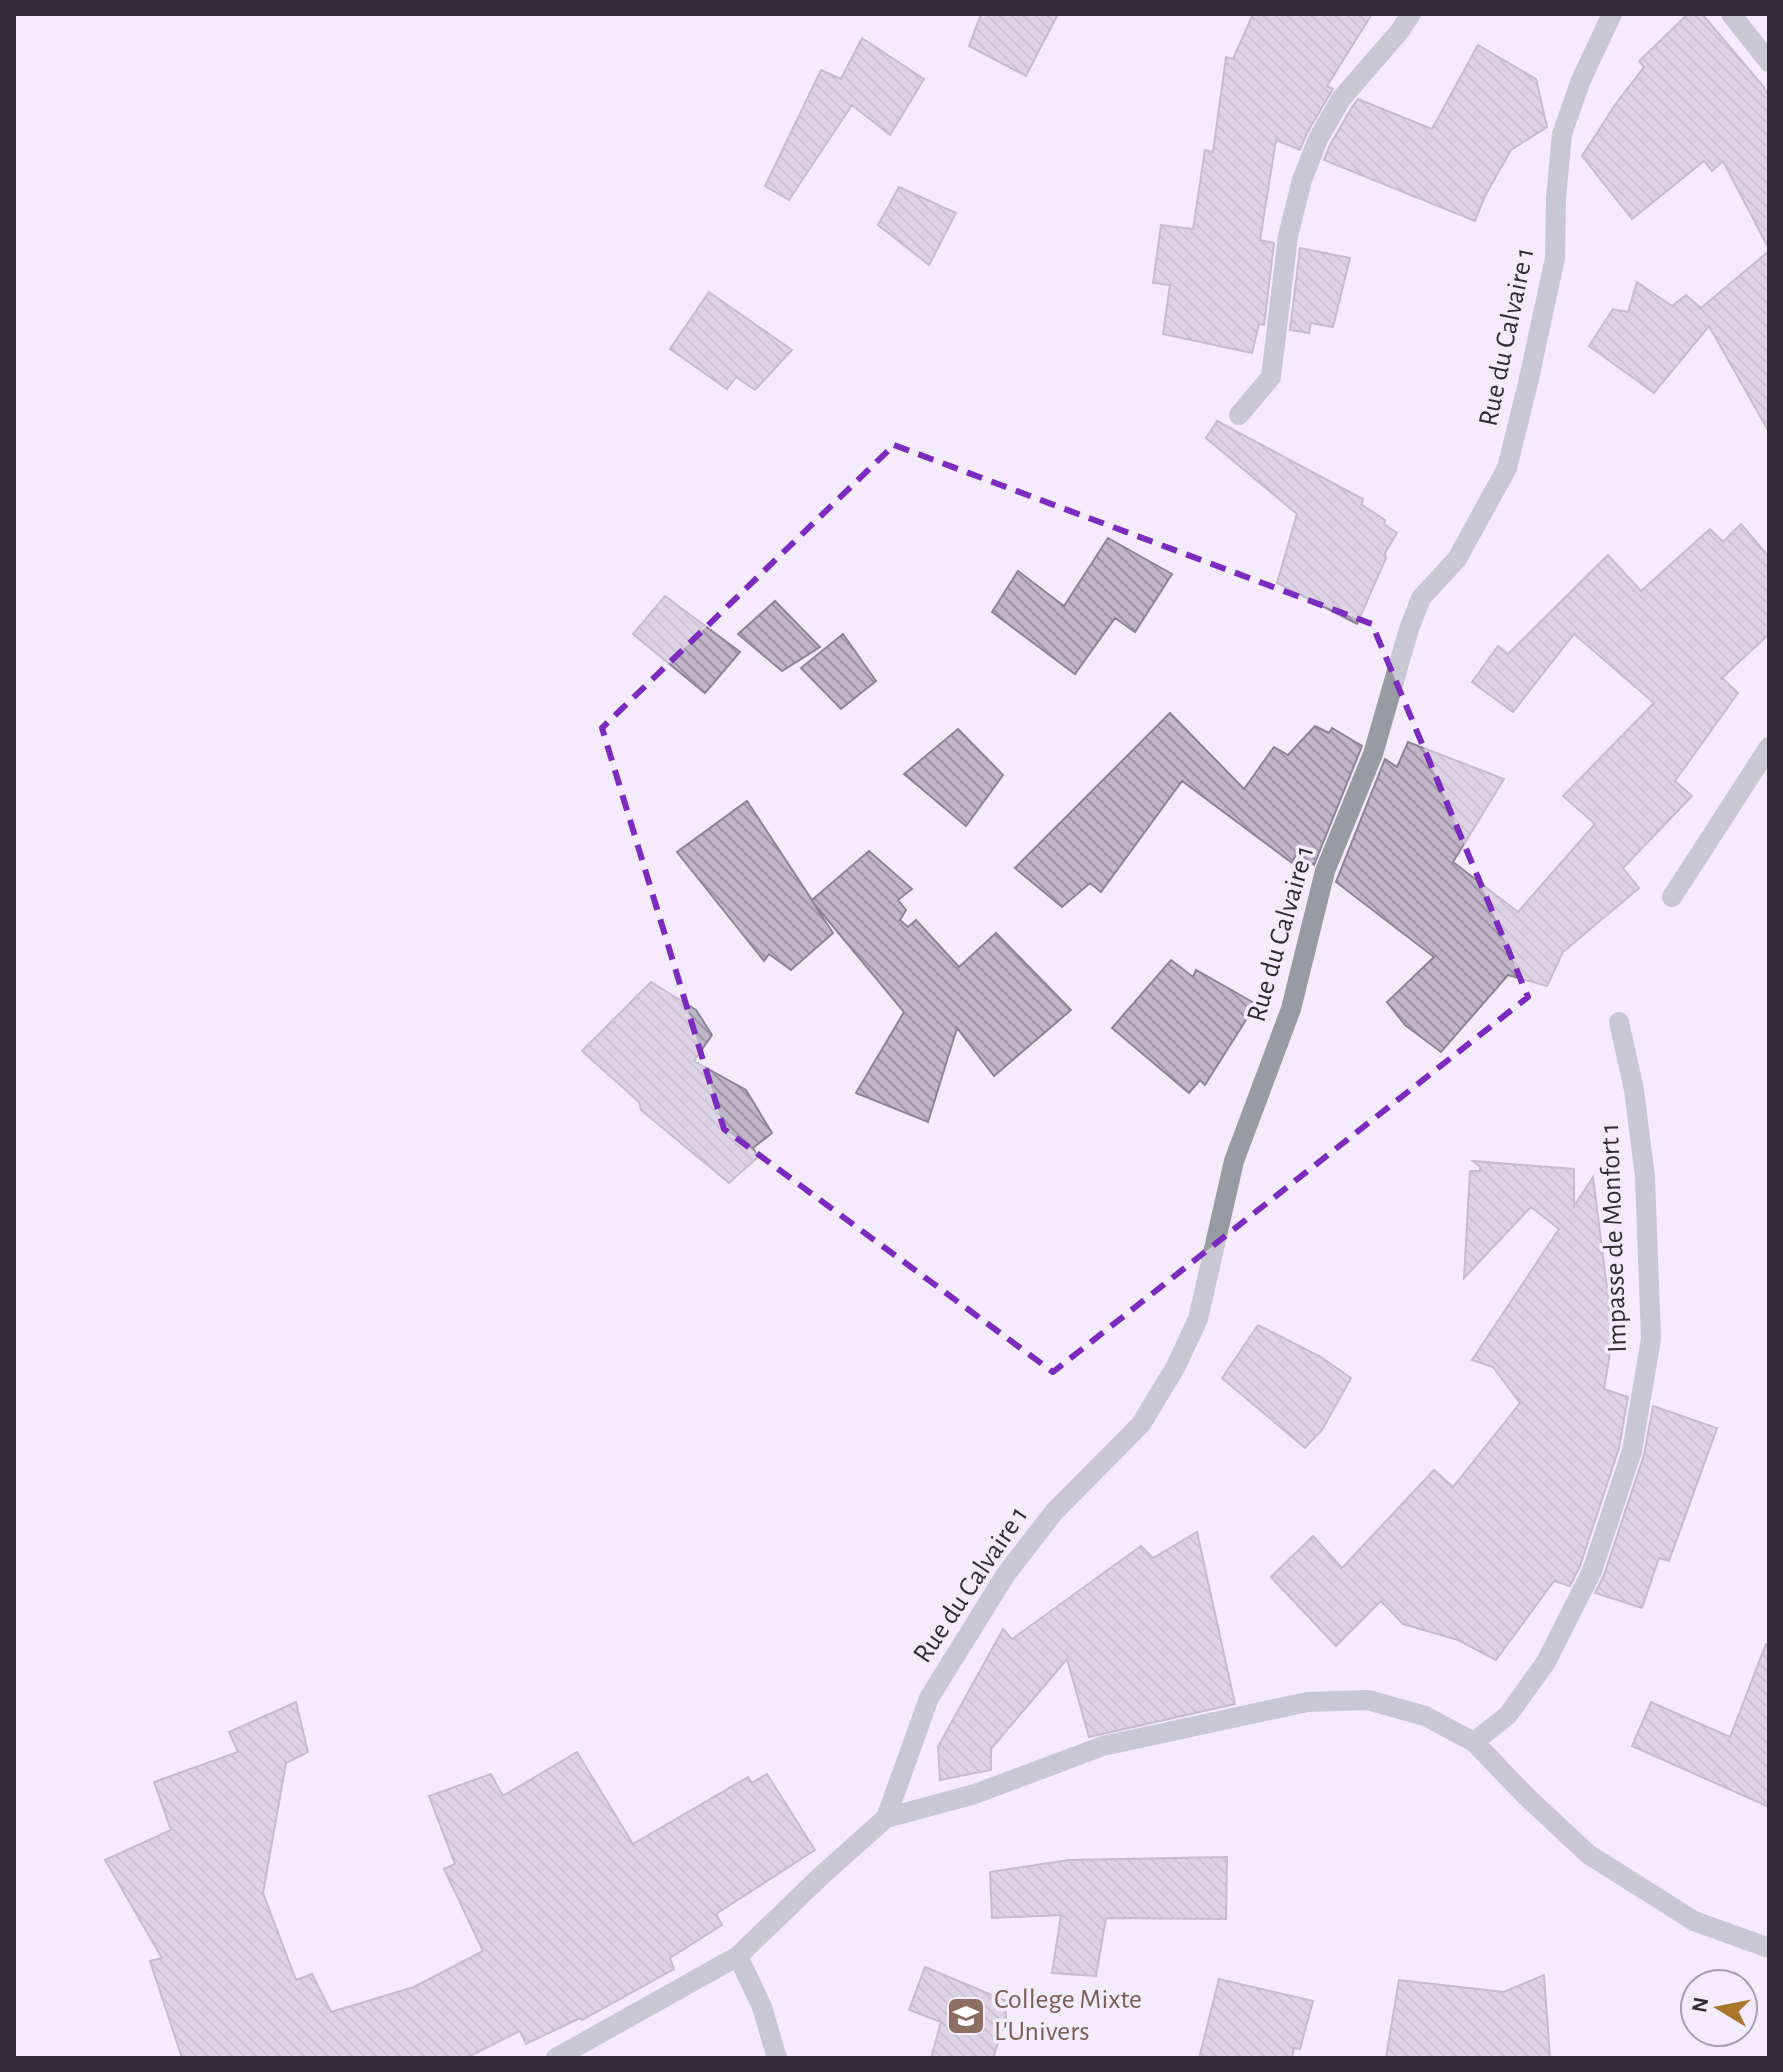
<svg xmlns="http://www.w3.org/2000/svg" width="1783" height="2072" font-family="'Alegreya Sans',sans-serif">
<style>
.building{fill:url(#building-back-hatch);stroke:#8d8595;stroke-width:2}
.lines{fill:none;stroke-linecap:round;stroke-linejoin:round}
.street{stroke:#979ca3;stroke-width:20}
.marked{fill:none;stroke:#7b2cbf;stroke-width:6;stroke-dasharray:16 10;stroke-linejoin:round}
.labels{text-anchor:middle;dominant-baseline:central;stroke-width:7;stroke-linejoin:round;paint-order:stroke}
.street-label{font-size:28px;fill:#312d34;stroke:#f4ebfd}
.education-label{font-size:28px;fill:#785e54;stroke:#f4ebfd;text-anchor:start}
</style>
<defs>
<pattern id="building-back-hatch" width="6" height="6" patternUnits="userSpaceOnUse" patternTransform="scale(2)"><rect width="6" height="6" fill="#bfb7c7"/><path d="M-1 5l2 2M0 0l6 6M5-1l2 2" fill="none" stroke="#9c95a2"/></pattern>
</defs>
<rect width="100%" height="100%" fill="#f4ebfd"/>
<path class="building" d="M 981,14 L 1058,14 L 1026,76 L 969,46 Z
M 1253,14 L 1372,14 L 1327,86 L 1333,89 L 1307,133 L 1300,150 L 1276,140 L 1260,240 L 1274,243 L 1264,325 L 1259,324 L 1252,353 L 1163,334 L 1170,285 L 1153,283 L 1161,225 L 1193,229 L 1205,150 L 1213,152 L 1226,57 L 1233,59 Z
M 1688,14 L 1702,14 L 1763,86 L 1769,96 L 1769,249 L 1723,161 L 1712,171 L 1704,161 L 1632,219 L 1582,156 L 1617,102 L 1644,67 L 1639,61 Z
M 862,38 L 924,79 L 890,135 L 852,105 L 789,200 L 765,186 L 821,70 L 841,79 Z
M 1478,45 L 1536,79 L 1547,127 L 1511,150 L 1485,196 L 1475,221 L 1324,160 L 1330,145 L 1352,107 L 1358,99 L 1432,129 Z
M 899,187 L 956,213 L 929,265 L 878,225 Z
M 1300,248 L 1350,258 L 1333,327 L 1311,323 L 1309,333 L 1290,330 Z
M 1769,251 L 1769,432 L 1709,326 L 1654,393 L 1589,346 L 1613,309 L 1628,312 L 1637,282 L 1672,306 L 1686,295 L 1701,308 Z
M 709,292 L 792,350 L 755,390 L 736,377 L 727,389 L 670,349 Z
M 1217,421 L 1363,499 L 1362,505 L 1385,520 L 1384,524 L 1397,533 L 1385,553 L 1386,558 L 1357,624 L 1277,583 L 1297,514 L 1206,438 Z
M 1741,524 L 1769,557 L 1769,634 L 1722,678 L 1738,693 L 1675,781 L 1692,796 L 1623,868 L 1639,888 L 1563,952 L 1547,986 L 1508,975 L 1441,1052 L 1405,1025 L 1387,1002 L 1434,957 L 1336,882 L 1385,759 L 1397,767 L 1408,742 L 1504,779 L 1453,862 L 1518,912 L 1595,824 L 1563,796 L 1654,703 L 1574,634 L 1513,712 L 1472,682 L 1498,646 L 1508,654 L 1608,555 L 1641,591 L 1710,529 L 1723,542 Z
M 1108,538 L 1172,574 L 1135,632 L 1115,618 L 1075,674 L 992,612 L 1018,571 L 1064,606 Z
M 665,596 L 740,652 L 705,693 L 633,634 Z
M 775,601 L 820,647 L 782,671 L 738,634 Z
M 843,634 L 876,681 L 841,709 L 801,668 Z
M 1170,713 L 1244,789 L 1274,747 L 1288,755 L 1315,726 L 1329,733 L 1332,728 L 1362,746 L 1314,865 L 1297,852 L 1292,863 L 1182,781 L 1101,892 L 1090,883 L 1062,907 L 1015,868 Z
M 958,729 L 1003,775 L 966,826 L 904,774 Z
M 747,801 L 812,900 L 869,851 L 912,889 L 898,900 L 906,910 L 900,920 L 908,927 L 916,920 L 959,967 L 996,933 L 1071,1010 L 994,1076 L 957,1028 L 928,1122 L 856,1093 L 904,1012 L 812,901 L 833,933 L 791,970 L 769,954 L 764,961 L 677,852 Z
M 1171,960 L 1193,977 L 1196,970 L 1256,1004 L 1205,1085 L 1200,1080 L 1189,1093 L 1112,1028 Z
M 651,982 L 696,1010 L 712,1035 L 694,1061 L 746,1090 L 772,1133 L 753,1148 L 758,1157 L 729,1183 L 641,1110 L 639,1102 L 582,1051 Z
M 1473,1161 L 1574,1169 L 1574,1206 L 1593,1177 L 1613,1335 L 1604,1389 L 1628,1397 L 1619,1448 L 1580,1566 L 1570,1586 L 1554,1581 L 1496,1660 L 1458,1640 L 1403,1624 L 1381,1601 L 1336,1646 L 1271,1577 L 1313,1536 L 1342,1568 L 1434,1470 L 1453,1487 L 1520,1403 L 1493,1367 L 1472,1360 L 1559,1229 L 1531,1207 L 1464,1278 L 1470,1171 L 1480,1171 L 1480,1167 Z
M 1258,1325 L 1321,1357 L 1351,1378 L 1322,1430 L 1305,1448 L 1222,1378 Z
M 1653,1406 L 1717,1428 L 1669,1561 L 1659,1558 L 1642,1608 L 1595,1593 L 1604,1575 L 1644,1455 Z
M 1197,1532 L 1235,1704 L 1089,1737 L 1067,1659 L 991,1749 L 991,1770 L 940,1780 L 938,1747 L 1003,1629 L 1012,1639 L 1141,1546 L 1153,1558 Z
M 1766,1644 L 1769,1645 L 1769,1807 L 1632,1746 L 1651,1702 L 1730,1737 Z
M 296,1702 L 308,1752 L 286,1763 L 263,1893 L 296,1980 L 312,1974 L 331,2012 L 414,1987 L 483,1951 L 444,1869 L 455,1864 L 429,1796 L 491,1774 L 503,1796 L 577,1752 L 633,1844 L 748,1777 L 752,1783 L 767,1774 L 815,1850 L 716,1914 L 722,1925 L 670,1958 L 674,1969 L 582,2020 L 580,2018 L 526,2044 L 520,2031 L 466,2058 L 182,2058 L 150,1961 L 162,1958 L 105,1860 L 171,1830 L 154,1782 L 238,1752 L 229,1732 Z
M 1227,1857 L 1226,1919 L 1106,1918 L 1096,1976 L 1052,1973 L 1061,1915 L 992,1918 L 990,1872 L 1069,1860 Z
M 925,1967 L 1006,2001 L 1006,2018 L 993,2058 L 931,2058 L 941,2022 L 909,2010 Z
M 1544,1975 L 1550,2058 L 1386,2058 L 1399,1980 L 1504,1992 Z
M 1219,1979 L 1313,2001 L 1300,2049 L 1294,2048 L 1292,2058 L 1199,2058 Z"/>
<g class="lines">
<path class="street" d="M 1731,14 L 1769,62
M 1239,415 L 1271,377 L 1288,236 L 1302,180 L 1318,139 L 1341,99 L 1399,32 L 1411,14
M 1672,897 L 1769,747
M 1474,1742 L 1508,1715 L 1546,1662 L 1592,1571 L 1632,1451 L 1651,1339 L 1645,1177 L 1634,1090 L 1619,1022
M 886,1818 L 929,1698 L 1006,1574 L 1054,1512 L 1141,1424 L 1175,1368 L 1198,1319 L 1234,1161 L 1291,1009 L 1325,871 L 1373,754 L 1409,629 L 1421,598 L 1457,559 L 1507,468 L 1528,383 L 1555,258 L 1556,198 L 1562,134 L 1581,80 L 1612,14
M 738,1956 L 762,2007 L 777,2058
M 556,2058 L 738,1956 L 822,1875 L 886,1818 L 975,1794 L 1103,1746 L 1307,1702 L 1368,1700 L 1425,1716 L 1474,1742 L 1526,1796 L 1588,1854 L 1694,1921 L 1769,1948"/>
</g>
<path d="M0 0H1783V2072H0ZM 894,445 L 1372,624 L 1528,997 L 1053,1372 L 724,1129 L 602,728 Z" fill="#f4ebfd" fill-opacity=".55" fill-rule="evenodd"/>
<path class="marked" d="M 894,445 L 1372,624 L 1528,997 L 1053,1372 L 724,1129 L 602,728 Z"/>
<defs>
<g id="school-square" transform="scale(2)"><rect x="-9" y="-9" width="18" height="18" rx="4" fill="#8d6e63" stroke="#f4ebfd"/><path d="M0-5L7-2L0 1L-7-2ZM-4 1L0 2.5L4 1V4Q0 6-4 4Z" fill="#fff"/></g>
</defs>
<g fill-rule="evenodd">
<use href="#school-square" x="966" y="2016"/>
</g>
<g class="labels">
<g class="street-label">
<text transform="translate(1507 337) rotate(-78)">Rue du Calvaire 1</text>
<text transform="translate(1281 934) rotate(-74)">Rue du Calvaire 1</text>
<text transform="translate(1614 1238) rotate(-92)">Impasse de Monfort 1</text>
<text transform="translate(971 1585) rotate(-56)">Rue du Calvaire 1</text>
</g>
<g class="education-label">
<text x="994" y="2000">College Mixte<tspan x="994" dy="32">L'Univers</tspan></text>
</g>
</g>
<rect width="1783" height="2072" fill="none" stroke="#312d34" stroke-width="32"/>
<g transform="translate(1719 2008) rotate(280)"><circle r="38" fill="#f4ebfd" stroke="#a69fad" stroke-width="2"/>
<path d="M0-6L14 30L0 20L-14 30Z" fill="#a7752b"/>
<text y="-12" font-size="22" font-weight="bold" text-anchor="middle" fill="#312d34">N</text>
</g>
</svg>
